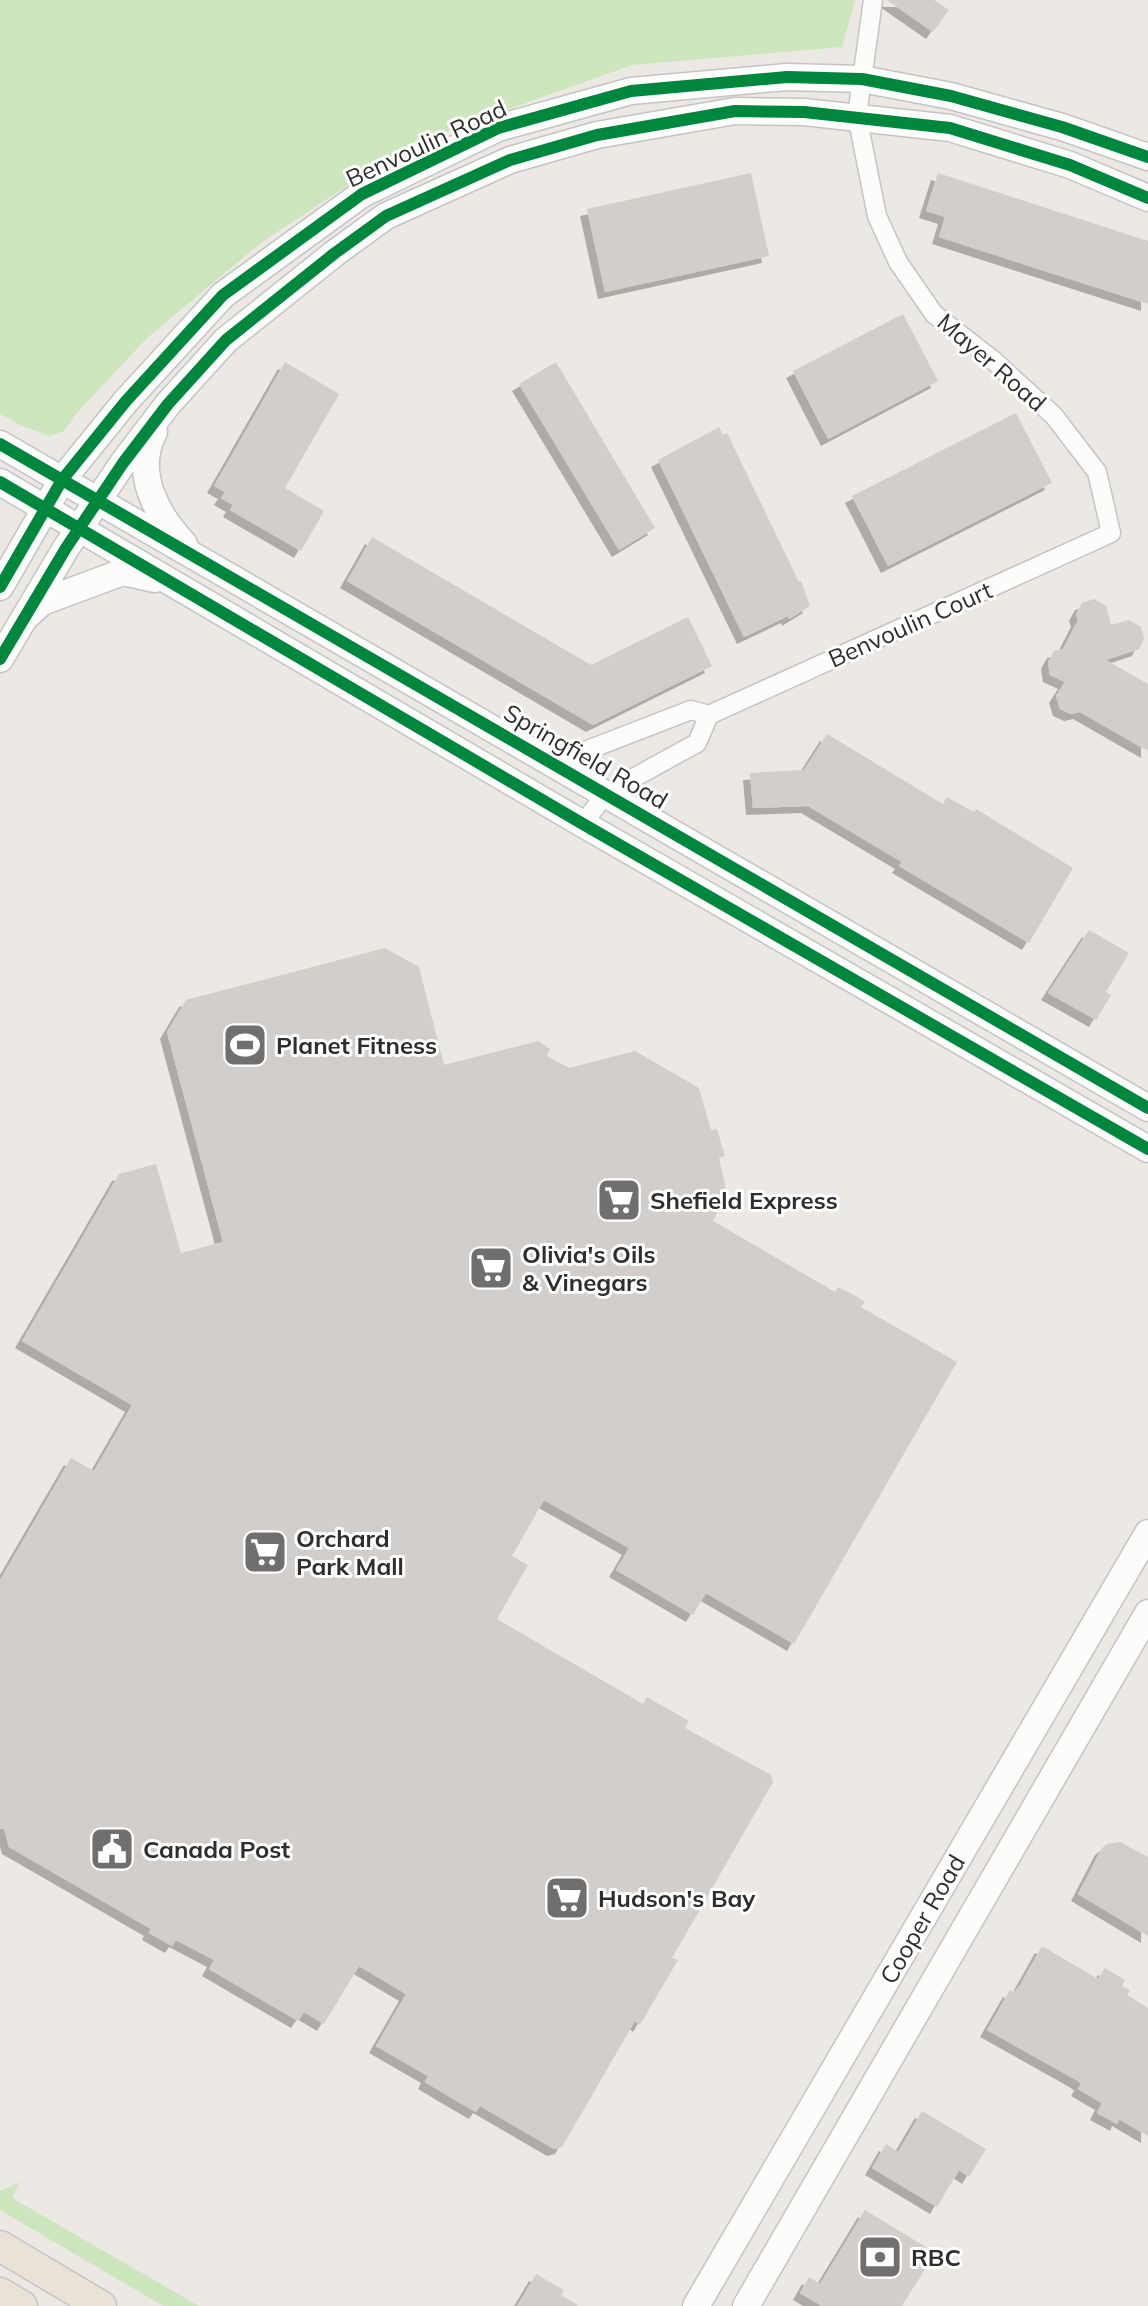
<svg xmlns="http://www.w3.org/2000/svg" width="1148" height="2306" font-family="Mulish,sans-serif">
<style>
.green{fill:#cee6be}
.building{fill:#d1cecb;filter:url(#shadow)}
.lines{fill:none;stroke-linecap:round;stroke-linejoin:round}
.minor-casing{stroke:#c5c4c5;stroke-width:21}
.secondary-casing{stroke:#c5c4c5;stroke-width:29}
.trunk-casing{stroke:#c6c5c4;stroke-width:33}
.minor{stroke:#fcfcfb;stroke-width:18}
.secondary{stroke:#fcfcfb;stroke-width:26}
.trunk{stroke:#e9e2d6;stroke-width:30}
.cycleway-casing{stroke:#fff;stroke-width:17}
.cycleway{stroke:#00873e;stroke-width:12}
.labels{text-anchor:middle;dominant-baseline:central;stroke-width:6;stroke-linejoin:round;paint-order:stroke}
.street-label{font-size:24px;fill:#2e2e2e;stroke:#fff}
.poi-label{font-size:24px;font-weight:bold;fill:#2e2e2e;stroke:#fff;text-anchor:start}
</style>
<defs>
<filter id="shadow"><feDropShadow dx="-7" dy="7" stdDeviation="0" flood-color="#0004"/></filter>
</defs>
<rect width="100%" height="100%" fill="#ece8e4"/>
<path class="green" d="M 0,0 L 855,0 L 842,47 L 632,65 L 409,145 L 262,242 L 147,338 L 76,414 L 64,431 L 50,436 L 20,425 L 0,414 Z
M 20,2182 L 12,2198 L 199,2306 L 163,2306 L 0,2210 L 0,2191 Z"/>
<path class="building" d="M 887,0 L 934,0 L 949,10 L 933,32 Z
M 751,173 L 769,256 L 605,292 L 587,209 Z
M 938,173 L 1148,241 L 1148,304 L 939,237 L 945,217 L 926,211 Z
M 903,314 L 938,381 L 828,439 L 793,371 Z
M 285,362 L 339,394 L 285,488 L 324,511 L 301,551 L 230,510 L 233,505 L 221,498 L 225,492 L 214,486 Z
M 556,362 L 655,528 L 619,550 L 519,384 Z
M 1016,413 L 1052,483 L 888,566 L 852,496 Z
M 719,427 L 723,435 L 727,433 L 799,582 L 801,581 L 810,606 L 789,619 L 788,616 L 744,637 L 658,460 Z
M 372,537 L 591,665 L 688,617 L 712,666 L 593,725 L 347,581 Z
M 1094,599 L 1106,606 L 1111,625 L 1129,620 L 1141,627 L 1144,638 L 1139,649 L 1106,660 L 1148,684 L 1148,751 L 1080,712 L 1071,714 L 1060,709 L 1056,696 L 1065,682 L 1050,675 L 1048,662 L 1054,651 L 1063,649 L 1078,620 L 1076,614 L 1082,603 Z
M 827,734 L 943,804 L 947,797 L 974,812 L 976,809 L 1073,868 L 1029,943 L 899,866 L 902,862 L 808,806 L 753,808 L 750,773 L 804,770 Z
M 1089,930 L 1129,953 L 1106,992 L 1111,995 L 1096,1020 L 1048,993 Z
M 385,948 L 419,967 L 444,1065 L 538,1041 L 550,1049 L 547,1056 L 569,1068 L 635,1051 L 699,1088 L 711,1130 L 717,1129 L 725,1156 L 719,1158 L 727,1194 L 713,1221 L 835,1292 L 838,1287 L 852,1294 L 865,1302 L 861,1307 L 957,1362 L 794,1644 L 706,1593 L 693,1615 L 616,1570 L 629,1548 L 544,1500 L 512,1556 L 528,1565 L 497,1619 L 643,1704 L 647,1697 L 689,1721 L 685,1728 L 771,1775 L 773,1782 L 672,1958 L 678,1960 L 640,2025 L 635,2021 L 562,2147 L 554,2149 L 480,2106 L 476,2112 L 450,2097 L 425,2082 L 428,2076 L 376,2046 L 406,1994 L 359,1966 L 324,2024 L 304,2012 L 298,2021 L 209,1969 L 214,1960 L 176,1940 L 172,1946 L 149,1933 L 151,1929 L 9,1847 L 4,1829 L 0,1829 L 0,1580 L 71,1458 L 94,1471 L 132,1405 L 22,1341 L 119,1174 L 156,1164 L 181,1253 L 223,1242 L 167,1032 L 186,1000 Z
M 1120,1842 L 1148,1857 L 1148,1936 L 1078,1894 L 1102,1848 L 1107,1844 Z
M 1042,1946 L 1098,1979 L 1105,1968 L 1125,1980 L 1122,1986 L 1130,1990 L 1127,1995 L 1148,2008 L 1148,2136 L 1119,2119 L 1117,2124 L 1097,2113 L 1102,2103 L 1078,2089 L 1081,2084 L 1078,2081 L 987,2030 L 1010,1990 L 1014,1992 L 1020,1985 Z
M 922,2111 L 986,2149 L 969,2177 L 959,2170 L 937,2207 L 872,2168 L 886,2144 L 898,2152 Z
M 865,2210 L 929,2249 L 919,2265 L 925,2269 L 902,2306 L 822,2306 L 800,2293 L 809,2277 L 820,2284 Z
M 536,2274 L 564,2290 L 561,2295 L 579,2306 L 517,2306 Z"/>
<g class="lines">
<g class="minor-casing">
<path id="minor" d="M 554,763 L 691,710 L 709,715 L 1111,533 L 1097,472 L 1054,416 L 993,360 L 934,314 L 898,262 L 877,216 L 857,116 L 873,0
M 583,824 L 606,793 L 697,743 L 709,715"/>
</g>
<g class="secondary-casing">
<path id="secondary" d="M 154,432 C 133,472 156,514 184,544
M 0,444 L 1148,1108
M 0,482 L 583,824 L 1148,1149
M 0,587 L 62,480 L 126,401 L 223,295 L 362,194 L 498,128 L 631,91 L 787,77 L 862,79 L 951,96 L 1062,127 L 1148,157
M 29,614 L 42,602 L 123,572 L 155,579
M 0,659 L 66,548 L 123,463 L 168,404 L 226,340 L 335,253 L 386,216 L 510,160 L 597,135 L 735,111 L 804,112 L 950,128 L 1070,165 L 1148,198
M 696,2306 L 1148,1533
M 746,2306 L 1148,1613"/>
</g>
<g class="trunk-casing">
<path id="trunk" d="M 0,2246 L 101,2306
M 0,2293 L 22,2306"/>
</g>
<use href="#minor" class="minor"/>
<use href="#secondary" class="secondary"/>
<use href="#trunk" class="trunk"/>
<g class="cycleway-casing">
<path id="cycleway" d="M 0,444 L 1148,1108
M 0,482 L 583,824 L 1148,1149
M 0,587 L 62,480 L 126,401 L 223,295 L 362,194 L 498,128 L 631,91 L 787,77 L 862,79 L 951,96 L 1062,127 L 1148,157
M 0,659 L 66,548 L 123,463 L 168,404 L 226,340 L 335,253 L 386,216 L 510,160 L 597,135 L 735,111 L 804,112 L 950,128 L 1070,165 L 1148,198"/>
</g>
<use href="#cycleway" class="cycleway"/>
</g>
<defs>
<g id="stadium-square" transform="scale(2.3)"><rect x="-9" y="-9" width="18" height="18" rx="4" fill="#706f6e" stroke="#fff"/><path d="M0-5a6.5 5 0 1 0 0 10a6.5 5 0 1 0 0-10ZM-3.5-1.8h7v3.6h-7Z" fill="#fff"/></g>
<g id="supermarket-square" transform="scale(2.3)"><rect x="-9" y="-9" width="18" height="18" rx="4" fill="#706f6e" stroke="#fff"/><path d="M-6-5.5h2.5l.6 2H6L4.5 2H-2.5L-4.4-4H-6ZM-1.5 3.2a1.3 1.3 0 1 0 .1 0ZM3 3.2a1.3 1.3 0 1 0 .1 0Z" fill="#fff"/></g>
<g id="civic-square" transform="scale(2.3)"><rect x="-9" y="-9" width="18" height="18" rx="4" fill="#706f6e" stroke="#fff"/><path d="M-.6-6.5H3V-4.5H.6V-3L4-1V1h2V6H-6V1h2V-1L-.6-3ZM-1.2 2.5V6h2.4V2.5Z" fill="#fff"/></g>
<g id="bank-square" transform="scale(2.3)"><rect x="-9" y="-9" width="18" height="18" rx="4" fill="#706f6e" stroke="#fff"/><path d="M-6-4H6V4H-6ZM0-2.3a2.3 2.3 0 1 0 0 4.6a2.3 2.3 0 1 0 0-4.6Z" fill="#fff"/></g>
</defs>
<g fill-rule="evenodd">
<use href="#stadium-square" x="245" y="1045"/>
<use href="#supermarket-square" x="619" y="1200"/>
<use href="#supermarket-square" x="491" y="1268"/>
<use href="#supermarket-square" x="265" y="1552"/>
<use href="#civic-square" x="112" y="1849"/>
<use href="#supermarket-square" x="567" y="1898"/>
<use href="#bank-square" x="880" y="2257"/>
</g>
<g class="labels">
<g class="street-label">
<text transform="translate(426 143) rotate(-25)">Benvoulin Road</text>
<text transform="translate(992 362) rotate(41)">Mayer Road</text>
<text transform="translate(910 624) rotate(-24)">Benvoulin Court</text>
<text transform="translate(586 756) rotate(30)">Springfield Road</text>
<text transform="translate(922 1919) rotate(-60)">Cooper Road</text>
</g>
<g class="poi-label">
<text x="276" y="1045">Planet Fitness</text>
<text x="650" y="1200">Shefield Express</text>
<text x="522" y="1254">Olivia's Oils<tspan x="522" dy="28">&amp; Vinegars</tspan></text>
<text x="296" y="1538">Orchard<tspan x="296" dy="28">Park Mall</tspan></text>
<text x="143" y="1849">Canada Post</text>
<text x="598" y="1898">Hudson's Bay</text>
<text x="911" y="2257">RBC</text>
</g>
</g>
</svg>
